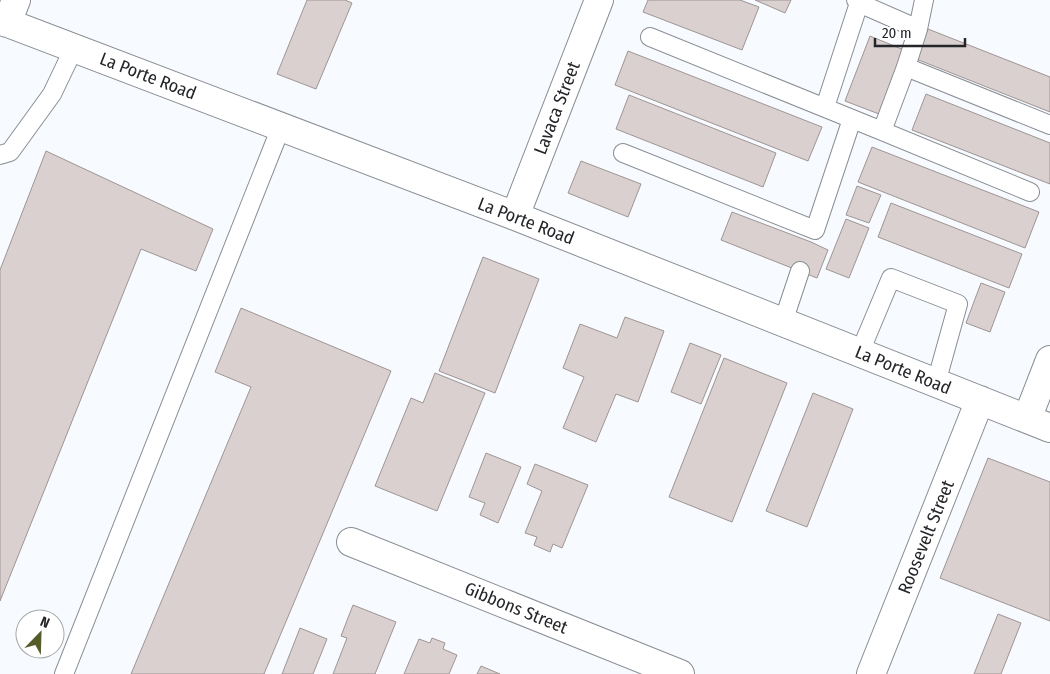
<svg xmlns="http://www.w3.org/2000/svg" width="1050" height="674" font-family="'Fira Sans Condensed',sans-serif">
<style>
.building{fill:#dad0d0;stroke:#9e9494}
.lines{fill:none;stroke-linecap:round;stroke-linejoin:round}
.service-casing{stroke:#898e94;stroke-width:20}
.minor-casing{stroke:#898e94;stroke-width:30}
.service{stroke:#fff;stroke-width:18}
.minor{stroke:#fff;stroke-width:28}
.labels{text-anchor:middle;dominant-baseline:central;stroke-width:4;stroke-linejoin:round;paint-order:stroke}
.street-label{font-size:18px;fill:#242629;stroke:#fff}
</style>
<rect width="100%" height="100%" fill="#f7fbff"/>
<path class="building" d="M 307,0 L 345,0 L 352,3 L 316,89 L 277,74 Z
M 648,0 L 740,0 L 759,7 L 742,50 L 643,12 Z
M 755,0 L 791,0 L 785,13 Z
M 928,29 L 1050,77 L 1050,112 L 916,59 Z
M 870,36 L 904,50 L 879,114 L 845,101 Z
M 628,51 L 822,127 L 808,161 L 615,85 Z
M 926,94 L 1050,143 L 1050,184 L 912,130 Z
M 629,95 L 776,153 L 763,187 L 616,129 Z
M 872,147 L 1039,212 L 1025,248 L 858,182 Z
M 46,151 L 213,229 L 196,271 L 141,249 L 0,601 L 0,270 Z
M 581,161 L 641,184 L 628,217 L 568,193 Z
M 857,186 L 881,195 L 869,223 L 846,215 Z
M 891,203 L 1022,254 L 1009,288 L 878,237 Z
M 732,212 L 811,242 L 828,250 L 817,278 L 721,240 Z
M 846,219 L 869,228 L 849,278 L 826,269 Z
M 483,257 L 539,279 L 495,393 L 439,371 Z
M 981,283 L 1005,292 L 990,332 L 966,323 Z
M 241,308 L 391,371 L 264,674 L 131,674 L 251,387 L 215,372 Z
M 625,317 L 664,331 L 638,402 L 616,394 L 596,442 L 563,428 L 584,377 L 563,368 L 580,324 L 617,338 Z
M 690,343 L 721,355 L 701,404 L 671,392 Z
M 724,358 L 787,383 L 732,522 L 669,497 Z
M 435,373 L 485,393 L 437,511 L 375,486 L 411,398 L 423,403 Z
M 813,393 L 853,409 L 807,527 L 766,511 Z
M 486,453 L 521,467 L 498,523 L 480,515 L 485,503 L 469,497 Z
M 988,458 L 1050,482 L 1050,621 L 940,578 Z
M 535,464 L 588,485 L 562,548 L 553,544 L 550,552 L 534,545 L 537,537 L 525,533 L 542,491 L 527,484 Z
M 353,605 L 396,622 L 375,674 L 333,674 L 347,638 L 341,636 Z
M 998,614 L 1021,623 L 1001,674 L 974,674 Z
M 300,628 L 327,639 L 313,674 L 282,674 Z
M 432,638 L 445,643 L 443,649 L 457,655 L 449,674 L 404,674 L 419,639 L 430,643 Z
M 481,666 L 500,674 L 477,674 Z"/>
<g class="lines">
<g class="service-casing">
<path id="service" d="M 856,0 L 859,3 L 918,29 L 924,0
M 650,37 L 882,131 L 906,67 L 918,29
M 906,67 L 1050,125
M 825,107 L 860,0
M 882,131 L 1030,192
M 623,153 L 815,230 L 852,119
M 0,155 L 10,152 L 52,94 L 74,48
M 783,322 L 800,271
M 860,352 L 891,278 L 958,304 L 936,383
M 64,674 L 281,127"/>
</g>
<g class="minor-casing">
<path id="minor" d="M 0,20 L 515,216 L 1050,428
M 7,23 L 16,0
M 515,216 L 599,0
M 1027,419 L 1050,360
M 351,542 L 680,674
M 871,674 L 980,400"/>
</g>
<use href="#service" class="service"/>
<use href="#minor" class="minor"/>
</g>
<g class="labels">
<g class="street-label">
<text transform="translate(148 76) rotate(21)">La Porte Road</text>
<text transform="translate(557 108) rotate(-69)">Lavaca Street</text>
<text transform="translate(526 221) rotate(21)">La Porte Road</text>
<text transform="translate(903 370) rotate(22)">La Porte Road</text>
<text transform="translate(926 537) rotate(-68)">Roosevelt Street</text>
<text transform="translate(516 608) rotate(22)">Gibbons Street</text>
</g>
</g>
<g transform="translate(40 634) rotate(23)"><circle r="24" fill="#ffffff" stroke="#a7a8a9"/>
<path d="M0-4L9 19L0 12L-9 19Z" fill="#555b29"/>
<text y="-8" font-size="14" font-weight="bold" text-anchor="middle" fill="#242629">N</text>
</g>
<path d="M875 38v8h90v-8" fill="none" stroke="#242629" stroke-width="2.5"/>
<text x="882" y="38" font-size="15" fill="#242629" stroke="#ffffff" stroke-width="4" paint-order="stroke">20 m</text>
</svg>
